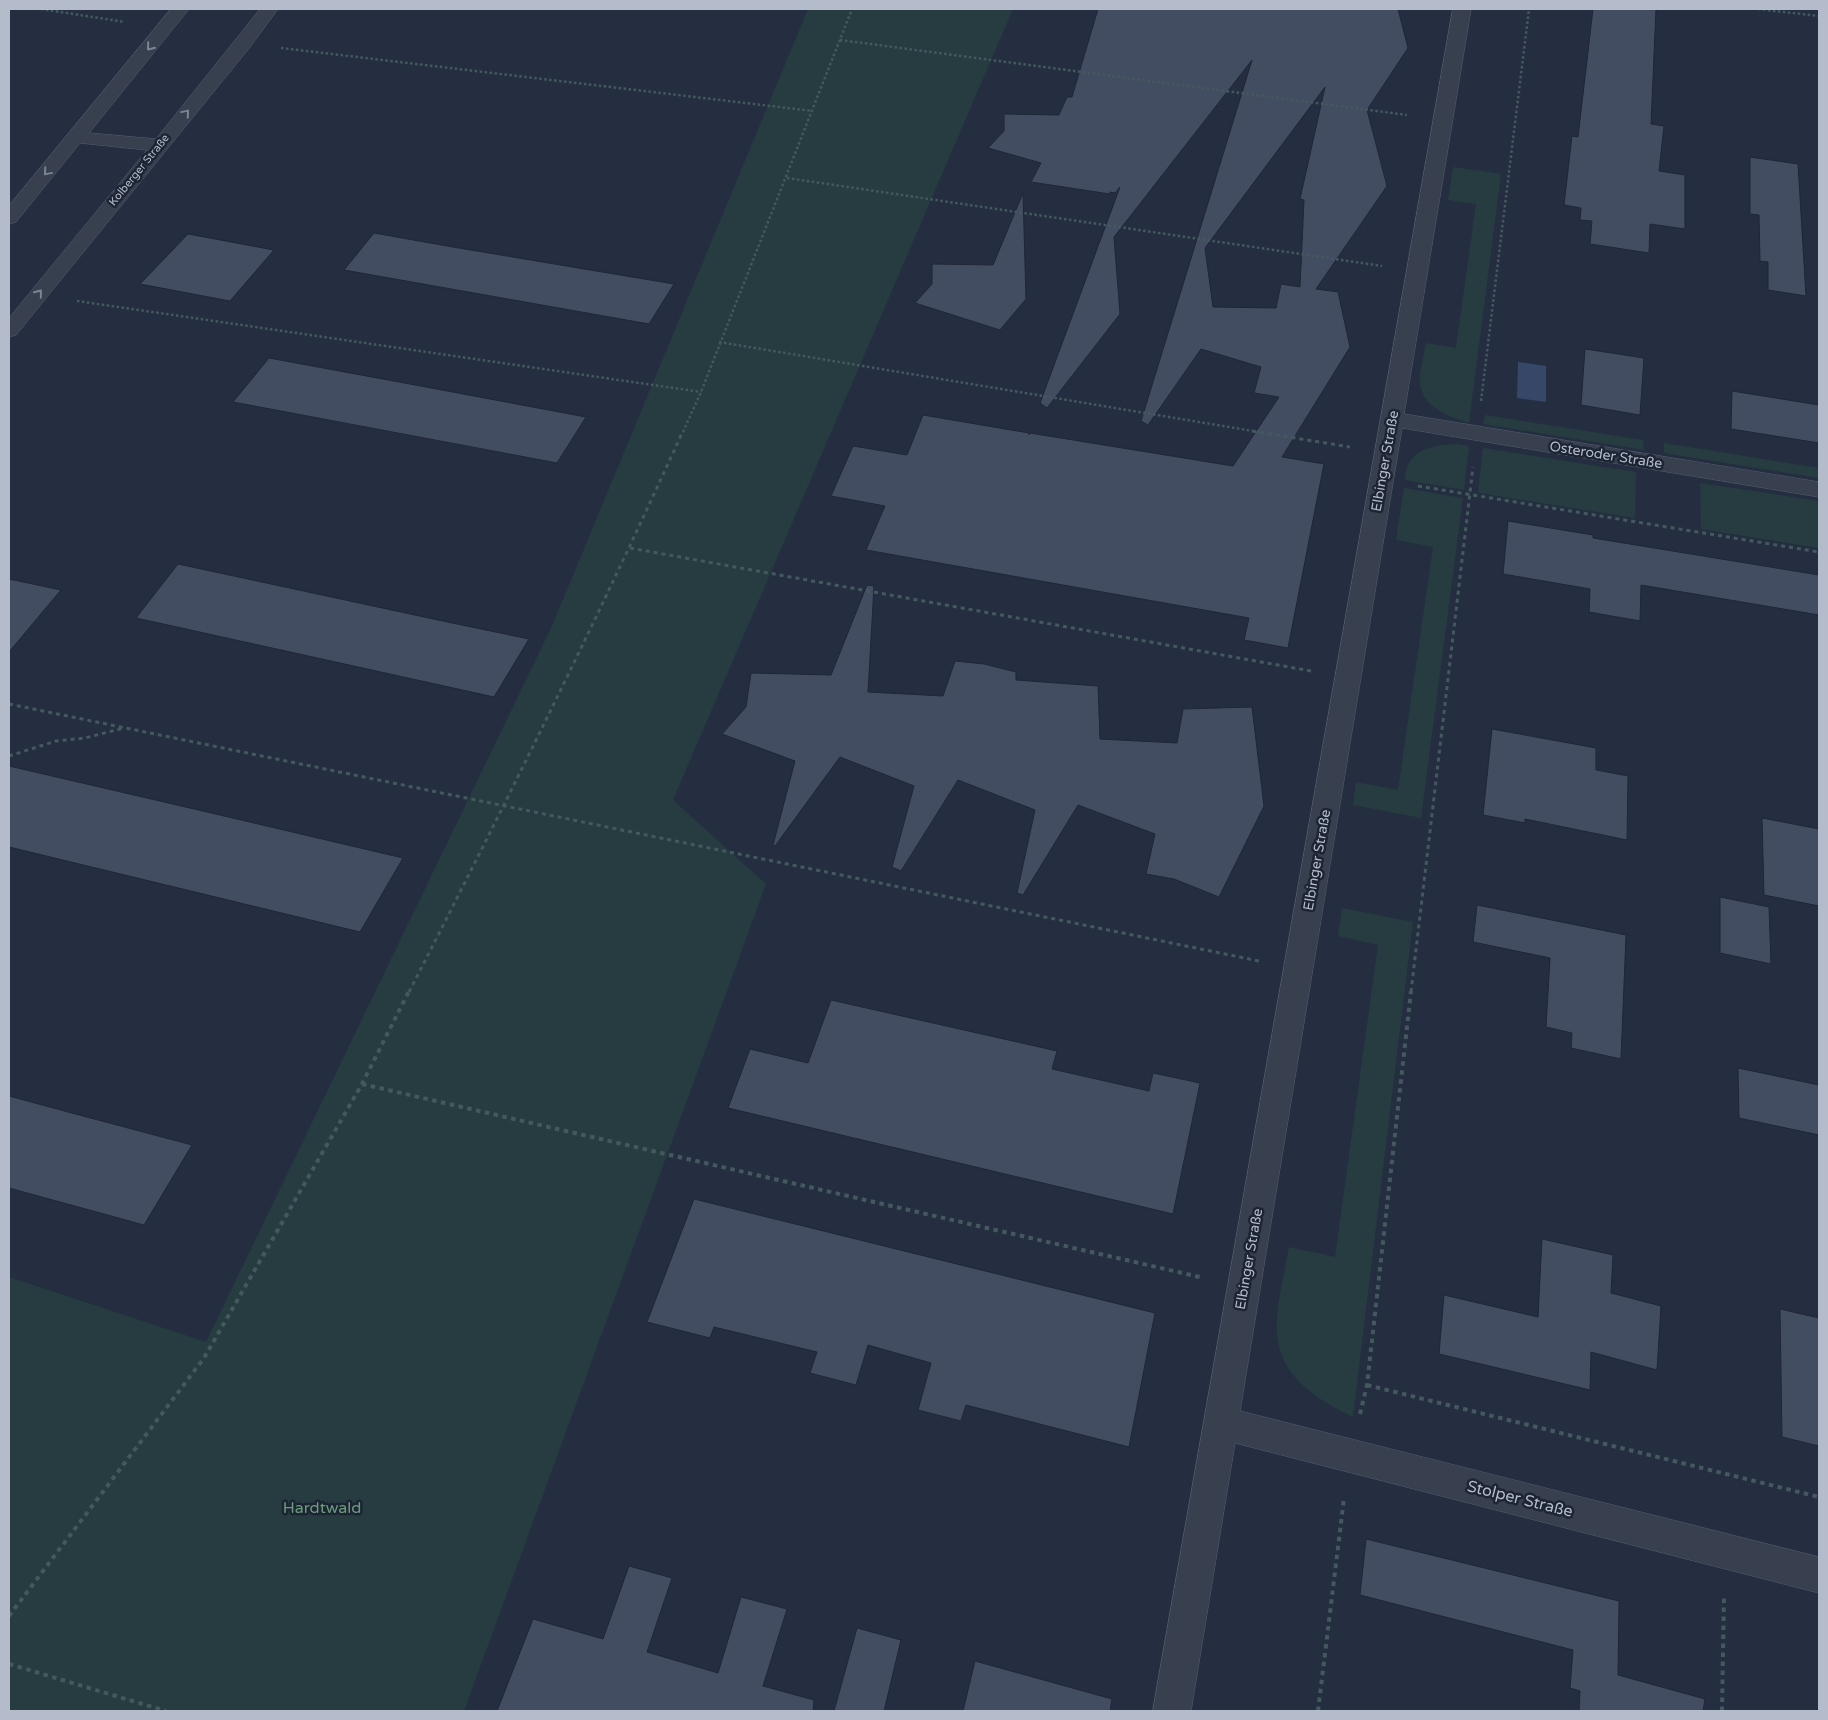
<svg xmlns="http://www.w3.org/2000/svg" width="1828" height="1720" font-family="'Varela Round',sans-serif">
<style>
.green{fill:#263c41}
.water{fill:#374768}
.building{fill:#434d62;stroke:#1f2737;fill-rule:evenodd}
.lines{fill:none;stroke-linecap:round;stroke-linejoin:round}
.minor-casing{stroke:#565e6e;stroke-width:1}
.path-far2{stroke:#44595e;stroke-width:2.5;stroke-dasharray:2.5 2.5;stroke-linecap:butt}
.path-far1{stroke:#44595e;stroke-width:3;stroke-dasharray:4 4;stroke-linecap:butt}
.path{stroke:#44595e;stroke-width:4;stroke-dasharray:4.5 4.5;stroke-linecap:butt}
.minor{fill:#384050;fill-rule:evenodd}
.oneway{stroke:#7c8494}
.labels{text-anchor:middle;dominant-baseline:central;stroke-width:5;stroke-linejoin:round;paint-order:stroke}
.far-street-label{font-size:11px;fill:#b4bbcb;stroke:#1d2535}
.street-label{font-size:14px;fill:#b4bbcb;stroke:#1d2535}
.near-street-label{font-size:16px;fill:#b4bbcb;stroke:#1d2535}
.near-park-label{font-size:16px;fill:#6a9d7a;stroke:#1d2535}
</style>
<rect width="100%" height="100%" fill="#242e40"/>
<path class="green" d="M 808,9 L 1013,9 L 673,800 L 766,884 L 464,1711 L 9,1711 L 9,1277 L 206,1342 L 552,626 Z
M 1453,167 L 1501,174 L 1469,423 C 1450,417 1421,406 1420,383 C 1419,370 1424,356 1426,343 L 1456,348 L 1476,204 L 1448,200 Z
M 1485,415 L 1643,440 L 1644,450 L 1483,424 Z
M 1664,443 L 1819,468 L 1819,478 L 1664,453 Z
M 1457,444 L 1469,446 L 1464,490 L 1405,480 C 1406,450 1431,445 1457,444 Z
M 1483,448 L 1636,472 L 1635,518 L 1478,493 Z
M 1700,483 L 1819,501 L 1819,548 L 1701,529 Z
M 1404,488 L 1463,498 L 1421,818 L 1353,805 L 1356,782 L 1398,790 L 1433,547 L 1396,540 Z
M 1342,908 L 1413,922 L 1353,1417 C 1318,1400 1280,1377 1277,1334 C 1275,1309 1285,1272 1289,1247 L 1335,1257 L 1378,945 L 1338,936 Z"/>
<path class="water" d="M 1518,362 L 1546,366 L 1546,402 L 1517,398 Z"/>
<path class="building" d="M 1098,9 L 1398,9 L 1408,48 L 1367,110 L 1387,186 L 1316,289 L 1338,292 L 1350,347 L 1282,457 L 1324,464 L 1288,648 L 1244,640 L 1249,618 L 866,550 L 885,506 L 831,496 L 853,446 L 907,455 L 923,415 L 1029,433 L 1029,435 L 1030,433 L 1233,466 L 1279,397 L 1254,393 L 1261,367 L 1201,349 L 1148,425 L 1141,421 L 1252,60 L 1114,237 L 1120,314 L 1047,408 L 1040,403 L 1120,187 L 1115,193 L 1110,192 L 1110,194 L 1031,182 L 1041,163 L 988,148 L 1004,131 L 1004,114 L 1059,115 L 1067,97 L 1072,97 ZM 1325,87 L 1300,199 L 1304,200 L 1300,287 L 1281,284 L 1276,308 L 1213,307 L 1205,248 Z
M 1593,9 L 1656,9 L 1651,124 L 1664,126 L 1659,171 L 1685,175 L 1685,229 L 1650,224 L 1649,253 L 1590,244 L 1592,221 L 1580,220 L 1581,208 L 1564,205 L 1572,136 L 1578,137 Z
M 1750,157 L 1798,164 L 1806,296 L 1768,290 L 1768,262 L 1760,261 L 1759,215 L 1750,214 Z
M 1023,193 L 1026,299 L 1000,330 L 915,303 L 932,284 L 932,264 L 993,265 Z
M 374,233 L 447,246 L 674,284 L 649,324 L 344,270 Z
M 188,234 L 274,250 L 230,301 L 140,284 Z
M 1585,349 L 1644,358 L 1640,415 L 1581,405 Z
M 269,358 L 426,387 L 586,417 L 557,463 L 233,402 Z
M 1732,391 L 1819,405 L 1819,443 L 1731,429 Z
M 1508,521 L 1593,535 L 1593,538 L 1819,575 L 1819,615 L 1641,585 L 1640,621 L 1589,612 L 1590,589 L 1503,574 Z
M 178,564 L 438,620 L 529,639 L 494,697 L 136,618 Z
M 9,579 L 61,590 L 9,652 Z
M 867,585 L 874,586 L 868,692 L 943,696 L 955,661 L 984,664 L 1016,672 L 1016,680 L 1098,686 L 1100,739 L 1177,743 L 1183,709 L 1252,707 L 1264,806 L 1219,897 L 1174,879 L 1146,874 L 1155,834 L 1078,805 L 1023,895 L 1017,893 L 1035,810 L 958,780 L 901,871 L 892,867 L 914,786 L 840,757 L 775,846 L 773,845 L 795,761 L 722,734 L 746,707 L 751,673 L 831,675 Z
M 1492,729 L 1596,748 L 1596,770 L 1628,776 L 1627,840 L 1525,819 L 1525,823 L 1483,815 Z
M 9,766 L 207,812 L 403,858 L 360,932 L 9,847 Z
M 1762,818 L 1819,829 L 1819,906 L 1764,895 Z
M 1720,897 L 1769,907 L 1771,964 L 1720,953 Z
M 1477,905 L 1626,935 L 1621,1059 L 1571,1048 L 1572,1033 L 1546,1027 L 1550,958 L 1473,942 Z
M 831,1000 L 1057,1051 L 1052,1069 L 1149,1091 L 1153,1073 L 1200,1083 L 1173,1214 L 728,1108 L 750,1049 L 808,1063 Z
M 1738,1068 L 1819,1085 L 1819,1135 L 1739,1118 Z
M 9,1096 L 68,1112 L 192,1145 L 144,1225 L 9,1188 Z
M 694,1199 L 1155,1313 L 1129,1447 L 966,1405 L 961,1421 L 918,1410 L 931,1363 L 868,1345 L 856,1385 L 810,1373 L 817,1352 L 714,1327 L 710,1338 L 647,1322 Z
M 1542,1239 L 1613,1255 L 1611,1293 L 1661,1306 L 1657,1370 L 1591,1352 L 1590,1390 L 1439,1354 L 1444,1295 L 1538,1317 Z
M 1780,1309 L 1819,1318 L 1819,1446 L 1782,1437 Z
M 1366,1539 L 1619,1601 L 1618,1675 L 1705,1699 L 1703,1711 L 1579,1711 L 1580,1691 L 1570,1688 L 1573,1650 L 1360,1595 Z
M 629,1566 L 672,1578 L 647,1652 L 718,1673 L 741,1597 L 787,1609 L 763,1686 L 814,1700 L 813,1711 L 497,1711 L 533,1619 L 603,1639 Z
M 857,1628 L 901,1640 L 884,1711 L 834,1711 Z
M 975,1661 L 1112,1699 L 1110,1711 L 963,1711 Z"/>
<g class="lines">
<g class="minor-casing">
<path id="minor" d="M 171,9 L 189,9 L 89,133 L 156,139 L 260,9 L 278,9 L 250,47 L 16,335 L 9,337 L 9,318 L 147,150 L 80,143 L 16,222 L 9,224 L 9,206 Z
M 1453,9 L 1471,9 L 1404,414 L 1819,482 L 1819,497 L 1402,428 L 1240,1411 L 1819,1557 L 1819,1593 L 1235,1443 L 1191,1711 L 1153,1711 Z"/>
</g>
<path class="path-far2" d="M 41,9 L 125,22
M 1758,9 L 1819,16
M 840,40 L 1407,115
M 281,48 L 813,111
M 787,178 L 1382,266
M 77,301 L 701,392
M 719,342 L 1259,432
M 1481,401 L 1529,9
M 683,432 L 701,392 L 852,9"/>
<path class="path-far1" d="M 1252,431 L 1350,447
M 1418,486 L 1819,552
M 630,548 L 1311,671
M 9,704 L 1259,961
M 9,756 L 56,741 L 85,738 L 124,728
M 409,992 C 504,807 597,620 683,431
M 1411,992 L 1473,467"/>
<path class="path" d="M 362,1084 L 1204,1278
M 1367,1385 L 1819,1497
M 1360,1414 L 1367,1385 L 1411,991
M 9,1616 L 204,1358 L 362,1084 L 409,991
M 9,1664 L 166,1711
M 1318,1711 L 1344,1498
M 1722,1711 L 1724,1594"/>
<use href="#minor" class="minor"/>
</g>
<defs><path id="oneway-chevron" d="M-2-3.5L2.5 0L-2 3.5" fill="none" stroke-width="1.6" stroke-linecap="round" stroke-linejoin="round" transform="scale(1.25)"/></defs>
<g class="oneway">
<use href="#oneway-chevron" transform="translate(150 47) rotate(129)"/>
<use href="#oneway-chevron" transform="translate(186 113) rotate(-50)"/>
<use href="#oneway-chevron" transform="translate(47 172) rotate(130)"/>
<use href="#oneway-chevron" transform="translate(39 293) rotate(-51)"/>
</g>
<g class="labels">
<g class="far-street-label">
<text transform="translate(139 170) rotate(-51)">Kolberger Straße</text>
</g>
<g class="street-label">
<text transform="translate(1606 455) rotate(9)">Osteroder Straße</text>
<text transform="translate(1385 461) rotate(-80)">Elbinger Straße</text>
<text transform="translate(1317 860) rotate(-80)">Elbinger Straße</text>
<text transform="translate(1249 1259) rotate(-80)">Elbinger Straße</text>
</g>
<g class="near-street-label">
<text transform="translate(1520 1499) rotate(14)">Stolper Straße</text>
</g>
<g class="near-park-label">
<text x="322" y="1508">Hardtwald</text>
</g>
</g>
<rect width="1828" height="1720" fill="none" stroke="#b4bbcb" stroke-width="20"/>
</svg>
